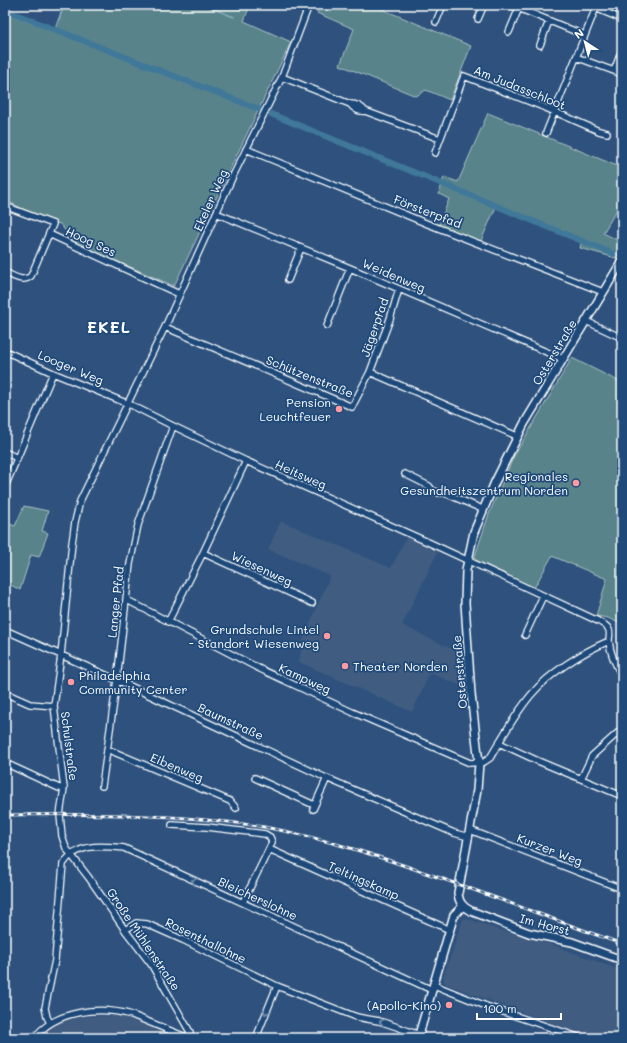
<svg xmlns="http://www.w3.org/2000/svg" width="627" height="1043" font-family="Mali,sans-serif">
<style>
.built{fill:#405c81}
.green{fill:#58838a;stroke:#acc1c4}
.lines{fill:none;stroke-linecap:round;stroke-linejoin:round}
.stream{stroke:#8caec2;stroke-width:1.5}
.canal{stroke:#40789a;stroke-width:6}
.minor-casing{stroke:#fff;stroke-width:8}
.tertiary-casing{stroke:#fff;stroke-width:10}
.minor{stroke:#1f4a7a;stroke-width:5.5}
.tertiary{stroke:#1f4a7a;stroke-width:7}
.rail-casing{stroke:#fff;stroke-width:3}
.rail{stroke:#1f4a7a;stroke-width:1.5;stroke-dasharray:4.5;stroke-linecap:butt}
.oneway{stroke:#7992af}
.poi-dot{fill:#ff9aa2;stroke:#1f4a7a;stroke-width:1.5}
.labels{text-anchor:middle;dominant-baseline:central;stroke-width:3.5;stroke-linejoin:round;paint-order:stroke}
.street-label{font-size:12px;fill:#fff;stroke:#1f4a7a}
.poi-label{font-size:12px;fill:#fff;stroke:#1f4a7a;text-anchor:end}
.district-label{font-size:16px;font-weight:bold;letter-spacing:1px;fill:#fff;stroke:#1f4a7a}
</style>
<rect width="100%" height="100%" fill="#2e527d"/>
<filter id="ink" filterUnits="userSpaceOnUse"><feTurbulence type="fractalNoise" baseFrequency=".025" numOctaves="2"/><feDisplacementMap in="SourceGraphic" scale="8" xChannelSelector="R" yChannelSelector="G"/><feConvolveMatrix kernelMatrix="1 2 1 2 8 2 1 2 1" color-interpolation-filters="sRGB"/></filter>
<g filter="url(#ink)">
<path class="built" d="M 281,521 L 391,568 L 407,536 L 438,551 L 402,625 L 460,653 L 464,687 L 430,673 L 412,712 L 299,662 L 303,640 L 330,576 L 268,549 Z
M 465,918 L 500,930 L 556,946 L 622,971 L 622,1038 L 591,1038 L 446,984 L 443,979 L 463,919 Z
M 91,1016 L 119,1016 L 146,1024 L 179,1038 L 40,1038 L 48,1028 L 68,1019 Z"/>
<path class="green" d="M 64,5 L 250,5 L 244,21 L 291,42 L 174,286 L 75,243 L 60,224 L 37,216 L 5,200 L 5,13 L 51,30 L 56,29 Z
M 320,5 L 372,5 L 471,46 L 450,100 L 426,90 L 416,96 L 340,65 L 354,29 L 317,13 Z
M 600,5 L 622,5 L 622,15 L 601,7 Z
M 488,113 L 622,168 L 622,201 L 603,233 L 622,242 L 622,248 L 616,258 L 580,248 L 582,240 L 496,207 L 480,243 L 438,228 L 449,199 L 439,194 L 444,177 L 458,182 Z
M 572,358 L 622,383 L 622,658 L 619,637 L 619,623 L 608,618 L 596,616 L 607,579 L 552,556 L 534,588 L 485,566 L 474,559 L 489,514 L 513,458 Z
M 24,506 L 48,511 L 42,531 L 48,533 L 39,557 L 31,555 L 20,590 L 5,582 L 5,522 L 15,526 Z"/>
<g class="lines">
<path class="stream" d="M 204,5 L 234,17
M 55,29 L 64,5"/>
<path class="canal" d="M 5,10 L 261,110
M 271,114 L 614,254"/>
<g class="minor-casing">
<path id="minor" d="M 511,5 L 584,35
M 588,5 L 622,19
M 478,19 L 484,5
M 436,22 L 443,5
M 509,32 L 519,8
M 540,45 L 549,21
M 576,57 L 622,74
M 614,71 L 622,50
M 282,77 L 350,104 C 356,104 361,106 365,111
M 350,104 C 354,109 359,112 365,111 L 440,139
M 546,133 L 597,5
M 246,149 L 428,224 L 603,292
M 435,153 L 464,76 L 546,108 L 599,131 L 607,133
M 5,206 L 53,224 L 31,276 C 23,283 13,276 5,272
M 216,213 L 350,268 L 563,359
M 49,234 L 179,294
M 288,280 L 301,248
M 586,321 L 622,338
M 327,326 L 350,268
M 165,327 L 352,407 L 370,372 L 517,436
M 5,351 L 53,373 L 131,405 L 173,426 L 246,461 L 430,543 L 598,621 C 601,623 606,625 608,628 C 611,632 609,636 609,641 C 610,652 616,666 622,676
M 370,372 L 390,319 L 399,289
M 5,452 L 17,458
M 405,474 L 429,486 L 432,490 L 439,493 L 445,493 L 482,509
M 5,487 L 53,373
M 203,553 L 312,603
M 127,600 L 258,668 L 352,712 L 470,763 L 484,762 L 490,758 C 503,736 515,714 531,695 C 549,673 583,652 609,641
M 168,622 L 203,553 L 246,461
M 5,630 L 117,680 L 324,777 L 454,833 L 469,837
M 525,635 L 543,596
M 5,693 L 30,704 L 54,706
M 499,743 L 538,761 L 622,796
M 107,749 L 230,801 L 236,808
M 5,763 L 59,788 L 64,788
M 255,778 L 314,805
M 581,779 L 592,756 L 622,729
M 102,786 L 117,680 L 130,564 L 138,525 L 173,426
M 313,809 L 327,778
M 172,825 L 207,827 L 265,834 L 270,837 L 272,842 L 269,849 L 450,930
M 470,830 L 622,889
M 243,902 L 269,849
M 125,930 L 136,923 L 147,924 L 183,940 L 277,986 L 354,1016 C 362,1019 371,1019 379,1021 C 392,1025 406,1030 419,1035
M 434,985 L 486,1006 L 581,1038
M 50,1023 L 47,1017 L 45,1008 L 55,960 L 63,864 C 78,842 102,846 124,848 L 432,990
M 34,1038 C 56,1010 99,1006 132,1015 L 188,1038
M 188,1038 L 190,1032 L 151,964 L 125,930 L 89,878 L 66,848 L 62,836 L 60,815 L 64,788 L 54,706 L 61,655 L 72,543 L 75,522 L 80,501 L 165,327 L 232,178 L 282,77 L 309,5
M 256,1038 L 277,986"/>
</g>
<g class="tertiary-casing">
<path id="tertiary" d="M 622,261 L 524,424 L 495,482 L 474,532 L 466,570 L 465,603 L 471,694 L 479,763 L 477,790 L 458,893 C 459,903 463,907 471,911 L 529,933 L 572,942 L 622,960
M 418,1038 L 454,915 L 463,906"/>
</g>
<use href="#minor" class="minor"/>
<use href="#tertiary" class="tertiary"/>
<g class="rail-casing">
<path id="rail" d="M 5,815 C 91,814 178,813 264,827 C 331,839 395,862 460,885 C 514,904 568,925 622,944"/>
</g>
<use href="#rail" class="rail"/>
</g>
<defs><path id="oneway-chevron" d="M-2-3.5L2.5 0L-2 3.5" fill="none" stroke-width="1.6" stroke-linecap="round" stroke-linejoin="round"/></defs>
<g class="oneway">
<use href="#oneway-chevron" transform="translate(194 881) rotate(-156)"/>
<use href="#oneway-chevron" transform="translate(266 1012) rotate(113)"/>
<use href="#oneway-chevron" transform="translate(382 1022) rotate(-166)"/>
</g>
</g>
<g class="poi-dot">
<circle cx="339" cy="409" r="4"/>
<circle cx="576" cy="483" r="4"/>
<circle cx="327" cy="636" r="4"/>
<circle cx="345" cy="666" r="4"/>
<circle cx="71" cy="682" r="4"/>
<circle cx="449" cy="1005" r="4"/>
</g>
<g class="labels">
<g class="street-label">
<text transform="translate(520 87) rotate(22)">Am Judasschloot</text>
<text transform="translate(210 200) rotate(-66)">Ekeler Weg</text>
<text transform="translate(428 211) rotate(21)">Försterpfad</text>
<text transform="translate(91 241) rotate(25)">Hoog Ses</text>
<text transform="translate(394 275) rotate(23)">Weidenweg</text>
<text transform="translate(374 327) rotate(-71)">Jägerpfad</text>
<text transform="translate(554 352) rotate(-59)">Osterstraße</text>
<text transform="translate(71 367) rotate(23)">Looger Weg</text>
<text transform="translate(310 376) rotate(22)">Schützenstraße</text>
<text transform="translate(301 474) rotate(24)">Heitsweg</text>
<text transform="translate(262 568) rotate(25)">Wiesenweg</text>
<text transform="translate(115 602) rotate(-84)">Langer Pfad</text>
<text transform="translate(459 672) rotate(-95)">Osterstraße</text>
<text transform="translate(305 678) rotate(25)">Kampweg</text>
<text transform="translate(231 721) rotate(25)">Baumstraße</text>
<text transform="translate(70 746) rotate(83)">Schulstraße</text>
<text transform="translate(177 767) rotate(23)">Eibenweg</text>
<text transform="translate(550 849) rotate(21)">Kurzer Weg</text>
<text transform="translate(364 880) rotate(24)">Teltingskamp</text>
<text transform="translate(258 898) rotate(25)">Bleicherslohne</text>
<text transform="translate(545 924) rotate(15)">Im Horst</text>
<text transform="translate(144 939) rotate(56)">Große Mühlenstraße</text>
<text transform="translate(206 940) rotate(26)">Rosenthallohne</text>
</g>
<g class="poi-label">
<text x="331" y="402">Pension<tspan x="331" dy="14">Leuchtfeuer</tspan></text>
<text x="568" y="476">Regionales<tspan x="568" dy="14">Gesundheitszentrum Norden</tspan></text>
<text x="319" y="629">Grundschule Lintel<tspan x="319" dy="14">- Standort Wiesenweg</tspan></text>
<text x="353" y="666" text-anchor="start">Theater Norden</text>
<text x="79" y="675" text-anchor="start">Philadelphia<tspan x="79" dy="14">Community Center</tspan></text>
<text x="441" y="1005">(Apollo-Kino)</text>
</g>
<g class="district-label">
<text x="109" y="326">EKEL</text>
</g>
</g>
<rect width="627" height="1043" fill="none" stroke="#1f4a7a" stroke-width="20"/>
<rect x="10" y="10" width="607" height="1023" fill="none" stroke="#fff" stroke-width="1.5" filter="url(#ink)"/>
<g transform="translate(585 42) rotate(324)" stroke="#1f4a7a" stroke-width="3" paint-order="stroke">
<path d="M0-3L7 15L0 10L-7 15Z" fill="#ffffff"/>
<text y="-6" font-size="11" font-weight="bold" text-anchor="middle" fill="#ffffff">N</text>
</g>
<path d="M477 1013v6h84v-6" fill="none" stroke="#ffffff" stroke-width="2"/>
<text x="483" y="1013" font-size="12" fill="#ffffff" stroke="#1f4a7a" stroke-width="3" paint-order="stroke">100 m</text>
</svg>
